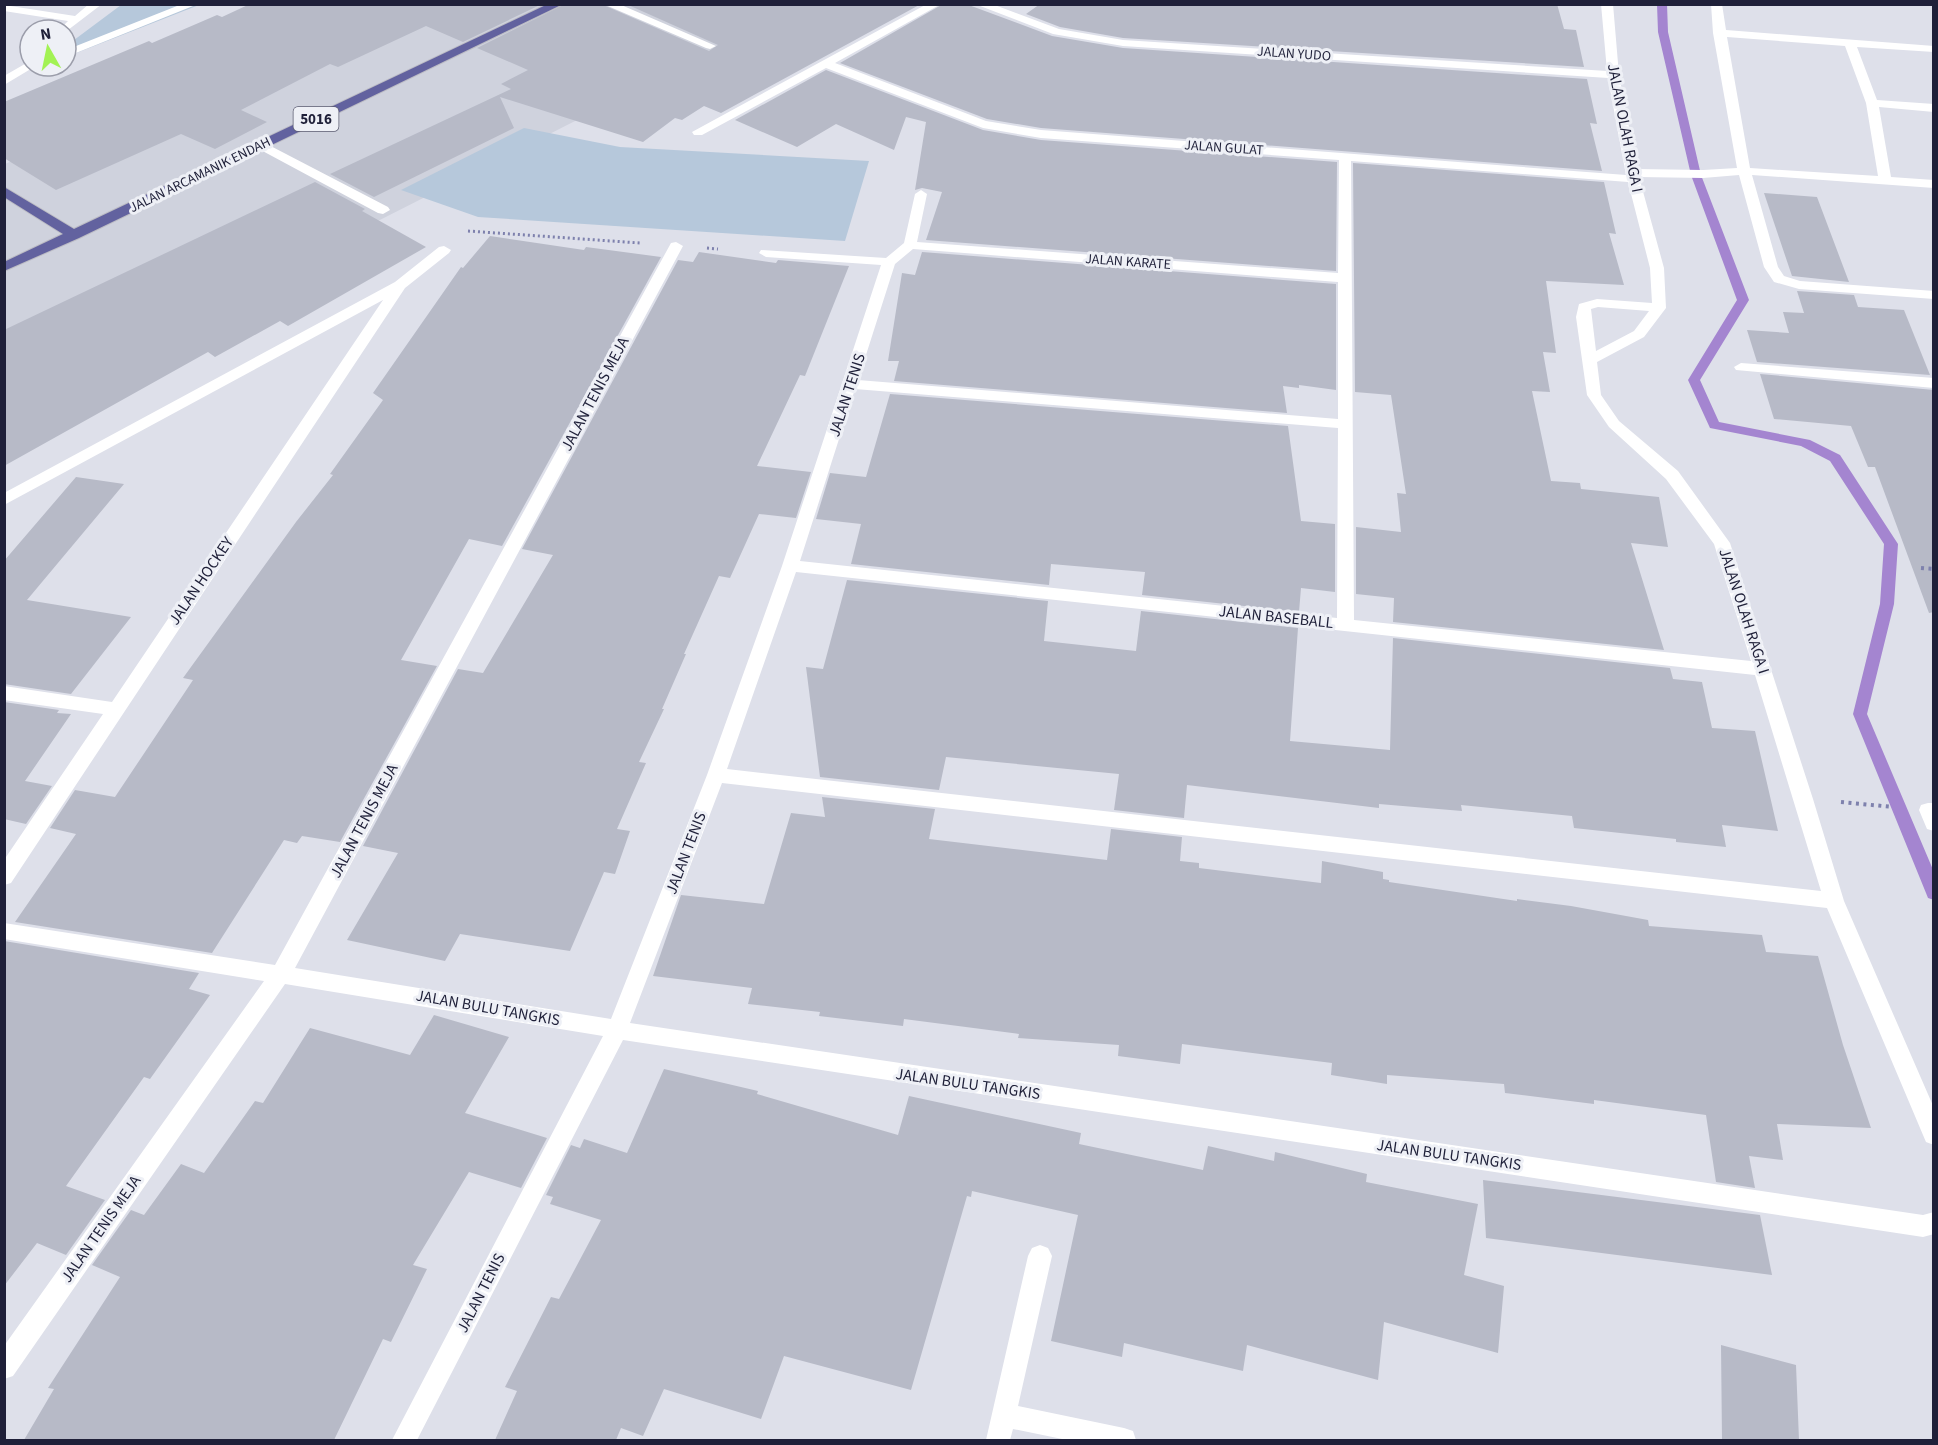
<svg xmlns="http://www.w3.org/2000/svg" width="1938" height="1445" font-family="'Source Sans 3',sans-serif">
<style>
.built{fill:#cfd2dd}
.green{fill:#b6c8db}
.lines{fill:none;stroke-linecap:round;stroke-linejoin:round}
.stream{fill:#a485d0;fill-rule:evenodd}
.building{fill:#b7bac7}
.major-casing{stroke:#bcbcc4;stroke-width:2}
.path-far1{stroke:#7e81ad;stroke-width:3;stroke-dasharray:2 3;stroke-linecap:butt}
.path{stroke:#7e81ad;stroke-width:4;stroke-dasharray:3 4.5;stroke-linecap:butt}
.minor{fill:#fff;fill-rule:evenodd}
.major{fill:#62629f;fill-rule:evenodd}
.labels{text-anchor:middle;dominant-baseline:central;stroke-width:6;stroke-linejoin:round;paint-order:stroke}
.far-street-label{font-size:14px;fill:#1f2039;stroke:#eef0f6}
.shield{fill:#eef0f6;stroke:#5d5e72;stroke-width:1.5}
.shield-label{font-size:15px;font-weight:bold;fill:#1f2039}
.street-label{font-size:16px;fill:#1f2039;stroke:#eef0f6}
</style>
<rect width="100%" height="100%" fill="#dee0ea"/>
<path class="built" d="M 369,5 L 804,5 L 5,410 L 5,164 Z"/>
<path class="green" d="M 121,5 L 199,5 L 66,57 L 66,46 Z
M 524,128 L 620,147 L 869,161 L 845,241 L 478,217 L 401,190 Z"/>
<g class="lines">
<path class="stream" d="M 1657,4 L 1667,4 L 1668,32 L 1701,175 L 1749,300 L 1700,380 L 1719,422 L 1810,440 L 1840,455 L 1898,544 L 1894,604 L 1867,714 L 1934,872 L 1934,900 L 1928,898 L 1926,893 L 1853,714 L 1880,604 L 1884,544 L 1830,461 L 1801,446 L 1710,428 L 1688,380 L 1737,300 L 1691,175 L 1658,32 Z"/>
</g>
<path class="building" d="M 250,4 L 542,4 L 463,42 L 426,26 L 338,67 L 330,64 L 241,110 L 267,122 L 215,149 L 181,134 L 56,190 L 4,158 L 4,102 L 149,41 L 152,43 L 217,15 L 222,17 Z
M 565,4 L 601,4 L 709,51 L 718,45 L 626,4 L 921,4 L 721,113 L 704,106 L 682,120 L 675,118 L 643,142 L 500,97 L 514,128 L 374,197 L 330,174 L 511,89 L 501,84 L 528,70 L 477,48 Z
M 943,4 L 966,4 L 1052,36 L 1123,48 L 1587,79 L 1597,124 L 1590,123 L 1602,171 L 1041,128 L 987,119 L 840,63 Z
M 1040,4 L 1557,4 L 1564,29 L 1576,30 L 1584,67 L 1123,38 L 1060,27 L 1026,14 Z
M 826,70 L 983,130 L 1041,140 L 1337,162 L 1336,271 L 926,240 L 942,192 L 922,188 L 915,190 L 926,122 L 906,117 L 894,150 L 836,124 L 797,147 L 735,120 Z
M 1353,163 L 1604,182 L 1616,234 L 1609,233 L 1624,285 L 1546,281 L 1556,353 L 1543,352 L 1550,392 L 1532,391 L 1551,481 L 1580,483 L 1581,489 L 1659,497 L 1668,547 L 1631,543 L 1664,650 L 1393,622 L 1394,598 L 1356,594 L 1356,527 L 1401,532 L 1397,493 L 1406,494 L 1391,395 L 1355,392 Z
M 315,182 L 365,209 L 362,211 L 426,247 L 288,326 L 280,321 L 215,357 L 208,352 L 4,466 L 4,330 Z
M 1764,193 L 1817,197 L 1849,282 L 1792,276 Z
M 490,236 L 584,250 L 586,247 L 661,257 L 502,546 L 469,539 L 401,660 L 437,666 L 340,842 L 302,836 L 297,843 L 284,840 L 212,953 L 15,922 L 76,834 L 50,828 L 75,790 L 115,797 L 193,680 L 183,678 L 296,522 L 333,475 L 330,474 L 383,400 L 373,393 L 461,267 L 463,268 Z
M 699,252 L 776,263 L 778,260 L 849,266 L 805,376 L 800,375 L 757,466 L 811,472 L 796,518 L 759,514 L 730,578 L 719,576 L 684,654 L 686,654 L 662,709 L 664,709 L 639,762 L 646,763 L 617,829 L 630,831 L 615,874 L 604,872 L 570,951 L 460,934 L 445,961 L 347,940 L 398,853 L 363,846 L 458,669 L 483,673 L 553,555 L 522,549 L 678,260 L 693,262 Z
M 922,252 L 1336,284 L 1336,390 L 1299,385 L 1299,388 L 1283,386 L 1287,413 L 894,381 L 899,361 L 888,361 L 902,273 L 915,275 Z
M 1797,291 L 1854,295 L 1858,307 L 1904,310 L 1930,375 L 1757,362 L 1747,330 L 1789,333 L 1783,312 L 1804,313 Z
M 1760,374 L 1934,390 L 1934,612 L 1929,613 L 1875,467 L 1868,467 L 1851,426 L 1774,419 Z
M 890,394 L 1288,426 L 1301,521 L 1335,524 L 1335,592 L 1301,588 L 1299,612 L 1142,595 L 1145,572 L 1051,564 L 1049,585 L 851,564 L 861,524 L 816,519 L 830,473 L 866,477 Z
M 76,477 L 124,484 L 27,600 L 131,617 L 71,694 L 4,684 L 4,561 Z
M 847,580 L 1048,601 L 1044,641 L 1136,651 L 1141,611 L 1298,628 L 1290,741 L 1390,750 L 1393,638 L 1670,668 L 1673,679 L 1702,682 L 1712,728 L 1755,731 L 1778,831 L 1722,825 L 1726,847 L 1676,842 L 1676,839 L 1574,828 L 1572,816 L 1461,805 L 1462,811 L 1379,804 L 1379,808 L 1187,785 L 1184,818 L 1114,810 L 1119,774 L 946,757 L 939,790 L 820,777 L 806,667 L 823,669 Z
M 4,702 L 59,710 L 57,713 L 71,714 L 25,781 L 52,786 L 26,824 L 4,819 Z
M 822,797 L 935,809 L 929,839 L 1107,860 L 1111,829 L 1182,837 L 1180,861 L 1199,863 L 1199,868 L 1321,883 L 1322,861 L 1383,872 L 1383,879 L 1389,880 L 1389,882 L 1517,901 L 1517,899 L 1571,906 L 1648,920 L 1649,926 L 1762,935 L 1766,952 L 1818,956 L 1843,1045 L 1871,1128 L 1777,1124 L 1783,1160 L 1749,1156 L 1755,1188 L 1716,1182 L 1706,1115 L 1594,1100 L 1594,1104 L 1505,1093 L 1504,1084 L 1387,1075 L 1387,1084 L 1331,1075 L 1332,1063 L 1182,1044 L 1180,1064 L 1118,1056 L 1119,1045 L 1018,1038 L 1019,1034 L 904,1019 L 903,1026 L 819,1016 L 820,1012 L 748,1004 L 752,988 L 653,976 L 681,895 L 764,904 L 791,813 L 825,817 Z
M 4,941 L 199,973 L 189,989 L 210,995 L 150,1079 L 144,1077 L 66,1186 L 105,1200 L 66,1255 L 37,1243 L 4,1286 Z
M 434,1015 L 509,1037 L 465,1113 L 547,1138 L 521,1188 L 469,1172 L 413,1265 L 427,1269 L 391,1342 L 383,1339 L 334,1440 L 24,1440 L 54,1389 L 48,1388 L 120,1277 L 92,1265 L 131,1210 L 144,1215 L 181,1164 L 204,1173 L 255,1101 L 263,1103 L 310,1028 L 410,1055 Z
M 664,1069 L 758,1091 L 757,1094 L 898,1135 L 909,1096 L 1081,1133 L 1079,1144 L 1203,1170 L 1208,1146 L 1274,1161 L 1275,1152 L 1367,1174 L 1366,1182 L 1478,1204 L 1464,1275 L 1504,1286 L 1498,1353 L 1384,1322 L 1378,1380 L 1247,1345 L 1243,1371 L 1124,1343 L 1122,1357 L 1051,1341 L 1078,1215 L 972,1191 L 971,1197 L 967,1196 L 911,1390 L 784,1356 L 761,1419 L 664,1389 L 643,1436 L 621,1428 L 616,1440 L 495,1440 L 517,1391 L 505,1387 L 551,1297 L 559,1299 L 601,1220 L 550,1204 L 553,1197 L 546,1195 L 571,1145 L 580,1148 L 584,1139 L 627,1153 Z
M 1483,1180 L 1760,1215 L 1772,1275 L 1486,1238 Z
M 1721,1345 L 1796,1365 L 1799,1440 L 1722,1440 Z"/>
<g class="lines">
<g class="major-casing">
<path id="major" d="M 548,4 L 563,4 L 79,238 L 4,271 L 4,262 L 63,234 L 4,197 L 4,187 L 74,229 Z"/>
</g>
<path class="path-far1" d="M 468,231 L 640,243
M 707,248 L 718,249"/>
<path class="path" d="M 1921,568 L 1934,569
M 1841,802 L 1893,807"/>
<path class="minor" d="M 89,4 L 102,4 L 68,30 L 62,27 L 68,21 L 4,11 L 4,5 L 75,16 Z
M 182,4 L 198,4 L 66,57 L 66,50 Z
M 603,4 L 619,4 L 716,46 L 710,49 L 706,48 Z
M 927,4 L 941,4 L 835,63 L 986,121 L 1041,130 L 1626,175 L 1608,78 L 1123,46 L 1053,34 L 975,4 L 992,4 L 1059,29 L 1123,40 L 1607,71 L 1601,4 L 1613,4 L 1619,75 L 1637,169 L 1703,170 L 1737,168 L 1713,33 L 1711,4 L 1722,4 L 1726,30 L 1934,46 L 1934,52 L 1857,47 L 1877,100 L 1934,104 L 1934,112 L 1879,107 L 1891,177 L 1934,180 L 1934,188 L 1752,175 L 1778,267 L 1784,276 L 1800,281 L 1934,291 L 1934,299 L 1799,289 L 1774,282 L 1764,267 L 1739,175 L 1703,178 L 1639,177 L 1664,268 L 1666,308 L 1644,337 L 1597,362 L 1601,395 L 1619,421 L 1678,471 L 1730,543 L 1813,799 L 1844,901 L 1934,1108 L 1934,1145 L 1926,1142 L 1923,1135 L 1827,908 L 722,783 L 630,1023 L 1923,1215 L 1934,1212 L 1934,1234 L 1923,1237 L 623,1040 L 417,1440 L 392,1440 L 603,1036 L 285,984 L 13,1376 L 4,1379 L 4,1346 L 264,981 L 4,939 L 4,923 L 275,965 L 671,243 L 676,242 L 683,246 L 295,968 L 611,1019 L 707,775 L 782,566 L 881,265 L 766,257 L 759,253 L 761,250 L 886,258 L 904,243 L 915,194 L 921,190 L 927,194 L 917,242 L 1338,273 L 1339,160 L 1041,138 L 983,128 L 826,68 L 702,135 L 694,135 L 692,132 ZM 1727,37 L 1845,46 L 1866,103 L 1878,176 L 1750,168 ZM 1351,161 L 1628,182 L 1650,268 L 1652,303 L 1597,299 L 1579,304 L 1576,317 L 1587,395 L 1609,427 L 1666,479 L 1714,544 L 1751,661 L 1354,620 ZM 913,249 L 1338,282 L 1338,419 L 858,380 L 895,264 ZM 1598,307 L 1649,311 L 1634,331 L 1596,351 L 1591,309 ZM 855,389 L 1338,428 L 1337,618 L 800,561 ZM 796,572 L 1755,675 L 1821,891 L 727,769 Z
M 30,61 L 30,66 L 34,67 L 4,85 L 4,76 Z
M 261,141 L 388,207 L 390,210 L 383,214 L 378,213 L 257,148 L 255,145 Z
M 444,246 L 451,250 L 449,253 L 405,288 L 11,883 L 4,885 L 4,860 L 103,714 L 4,700 L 4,686 L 112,702 L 383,300 L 4,505 L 4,493 L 395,282 L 439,247 Z
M 1741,363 L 1934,378 L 1934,388 L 1736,370 L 1734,367 Z
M 1928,803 L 1934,803 L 1934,831 L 1927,829 L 1919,810 L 1921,805 Z
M 1040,1245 L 1048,1248 L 1052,1256 L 1018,1406 L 1124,1428 L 1133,1431 L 1136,1440 L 1067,1440 L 1013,1429 L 1010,1440 L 986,1440 L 1028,1256 L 1032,1248 Z"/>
<use href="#major" class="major"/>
</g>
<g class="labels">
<g class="far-street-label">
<text transform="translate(1294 54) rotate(4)">JALAN YUDO</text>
<text transform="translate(1224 148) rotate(4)">JALAN GULAT</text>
<text transform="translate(200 175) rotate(-26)">JALAN ARCAMANIK ENDAH</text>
<text transform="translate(1128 262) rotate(4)">JALAN KARATE</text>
</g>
<rect class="shield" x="293.5" y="107" width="45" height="24" rx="4.5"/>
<g class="shield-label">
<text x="316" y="119">5016</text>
</g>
<g class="street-label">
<text transform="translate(1625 128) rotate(79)">JALAN OLAH RAGA I</text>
<text transform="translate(595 394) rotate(-62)">JALAN TENIS MEJA</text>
<text transform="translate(847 395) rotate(-72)">JALAN TENIS</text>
<text transform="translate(201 581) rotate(-56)">JALAN HOCKEY</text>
<text transform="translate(1744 611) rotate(72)">JALAN OLAH RAGA I</text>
<text transform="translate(1276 617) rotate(6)">JALAN BASEBALL</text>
<text transform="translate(364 821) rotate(-62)">JALAN TENIS MEJA</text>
<text transform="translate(686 853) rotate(-69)">JALAN TENIS</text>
<text transform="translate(488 1008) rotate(10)">JALAN BULU TANGKIS</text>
<text transform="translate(968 1084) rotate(8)">JALAN BULU TANGKIS</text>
<text transform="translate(1449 1155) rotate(8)">JALAN BULU TANGKIS</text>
<text transform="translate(101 1229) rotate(-55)">JALAN TENIS MEJA</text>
<text transform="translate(481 1293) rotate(-63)">JALAN TENIS</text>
</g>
</g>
<rect width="1938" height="1445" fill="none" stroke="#1f2039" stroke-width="12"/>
<g transform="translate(48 48) rotate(351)"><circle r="28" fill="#eef0f6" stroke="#9b9daa" stroke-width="1.5"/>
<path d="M0-4.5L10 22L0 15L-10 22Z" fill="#a2f254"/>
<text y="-9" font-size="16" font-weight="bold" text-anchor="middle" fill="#1f2039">N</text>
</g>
</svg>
